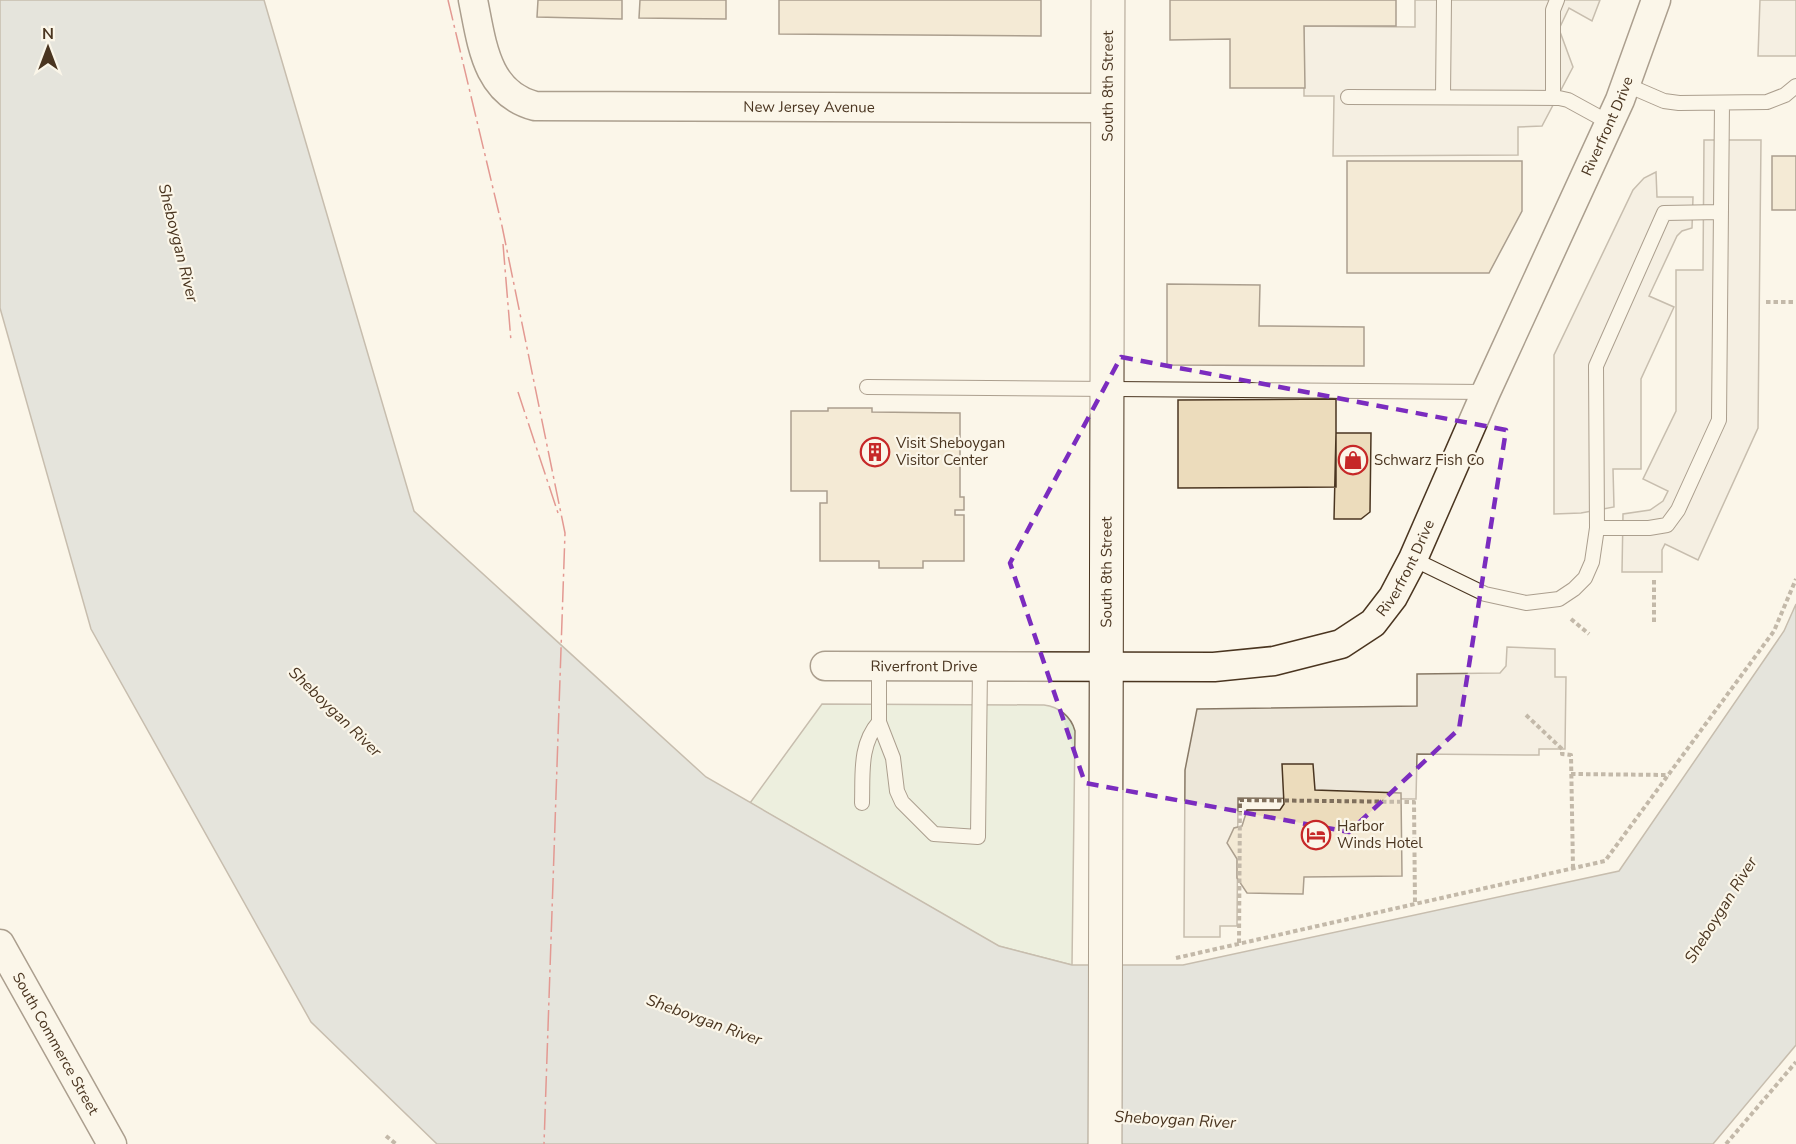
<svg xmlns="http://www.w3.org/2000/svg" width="1796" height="1144" font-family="'Nunito Sans',sans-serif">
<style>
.green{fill:#dce7d0;stroke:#887966;stroke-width:1.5}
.parking{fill:#ede7d9;stroke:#887966;stroke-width:1.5}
.water{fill:#c9cecd;stroke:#887966;stroke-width:1.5}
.building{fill:#ecdcbc;stroke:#4a3520;stroke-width:1.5}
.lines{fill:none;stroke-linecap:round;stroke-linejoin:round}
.lane-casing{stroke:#4a3520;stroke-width:16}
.street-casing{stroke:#4a3520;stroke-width:31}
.secondary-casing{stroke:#4a3520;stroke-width:35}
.path{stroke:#7f6f5c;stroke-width:4;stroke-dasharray:4.5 3;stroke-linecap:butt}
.lane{stroke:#fbf6e9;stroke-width:14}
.street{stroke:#fbf6e9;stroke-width:28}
.secondary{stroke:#fbf6e9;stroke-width:33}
.power{stroke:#c62828;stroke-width:1.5;stroke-dasharray:21 4.5 3 4.5;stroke-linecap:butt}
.marked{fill:none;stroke:#7b2cbf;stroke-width:4.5;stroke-dasharray:12 8;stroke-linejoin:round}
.labels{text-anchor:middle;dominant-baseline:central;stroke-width:4.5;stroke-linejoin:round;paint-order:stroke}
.street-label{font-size:15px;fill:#4a3520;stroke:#fbf6e9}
.poi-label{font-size:15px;fill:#4a3520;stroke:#fbf6e9;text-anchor:start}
.water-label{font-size:16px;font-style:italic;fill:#4a3520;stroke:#fbf6e9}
</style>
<rect width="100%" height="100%" fill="#fbf6e9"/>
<path class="green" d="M 822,704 L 1044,705 C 1059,707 1071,716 1075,731 L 1072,965 L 998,946 L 750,803 Z"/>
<path class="parking" d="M 1415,0 L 1600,0 L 1592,21 L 1569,8 L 1559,29 L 1573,67 L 1542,126 L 1518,127 L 1518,155 L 1333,156 L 1334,96 L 1304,96 L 1304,26 L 1415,27 Z
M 1760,0 L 1796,0 L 1796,56 L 1758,56 Z
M 1704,140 L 1761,140 L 1758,428 L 1698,560 L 1665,544 L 1662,550 L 1662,572 L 1622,572 L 1623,514 L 1650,510 L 1663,501 L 1668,491 L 1643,479 L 1676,411 L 1676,270 L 1703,270 Z
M 1656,172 L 1657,197 L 1693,197 L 1692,228 L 1682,231 L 1677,236 L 1649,296 L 1674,307 L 1641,379 L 1641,469 L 1613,469 L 1614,507 L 1581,513 L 1554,514 L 1554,355 L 1633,190 L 1644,178 Z
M 1507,647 L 1555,649 L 1555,677 L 1566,677 L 1565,749 L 1539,749 L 1539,755 L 1417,754 L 1416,799 L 1238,798 L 1237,926 L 1220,926 L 1220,937 L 1184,937 L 1185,770 L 1197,709 L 1417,706 L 1417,674 L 1500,673 L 1506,666 Z"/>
<path class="water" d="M 0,0 L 264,0 L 414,511 L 706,777 L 999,946 L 1072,965 L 1183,965 L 1619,871 L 1784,631 L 1796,604 L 1796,1045 L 1713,1144 L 437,1144 L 311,1022 L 91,629 L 0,308 Z"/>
<path class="building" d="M 538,0 L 622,0 L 622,19 L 537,17 Z
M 640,0 L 726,0 L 726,19 L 639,18 Z
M 779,0 L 1041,0 L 1041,36 L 779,34 Z
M 1170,0 L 1396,0 L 1396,26 L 1304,26 L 1305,88 L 1230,88 L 1230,39 L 1170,40 Z
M 1772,156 L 1796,156 L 1796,210 L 1772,210 Z
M 1347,161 L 1522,161 L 1522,211 L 1489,273 L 1347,273 Z
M 1167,284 L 1260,285 L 1259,326 L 1364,327 L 1364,366 L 1167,365 Z
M 1336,399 L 1336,487 L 1178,488 L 1178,400 Z
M 828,408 L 872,408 L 872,412 L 960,413 L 960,497 L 964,497 L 964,510 L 955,510 L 955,515 L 964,515 L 964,561 L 923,561 L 923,568 L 879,568 L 879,561 L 820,561 L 820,503 L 827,503 L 827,491 L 791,491 L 791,411 L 828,411 Z
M 1336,433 L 1371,433 L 1370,512 L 1361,519 L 1334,519 Z
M 1282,764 L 1313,764 L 1315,790 L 1401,793 L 1402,876 L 1304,877 L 1303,894 L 1247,893 L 1237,878 L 1237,859 L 1227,843 L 1234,828 L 1242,826 L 1247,810 L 1280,810 L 1284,804 Z"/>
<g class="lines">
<g class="lane-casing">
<path id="lane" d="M 1627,85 L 1664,101 L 1679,103 L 1767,102 L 1785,95 L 1796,86
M 1348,97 L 1559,98 L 1568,100 L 1610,123
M 1443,97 L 1444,0
M 1553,97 L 1553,10 L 1557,0
M 867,387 L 1486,392
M 1597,528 L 1649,528 L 1667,525 L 1678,510 L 1719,420 L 1722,103
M 1413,559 L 1485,594 L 1526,603 L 1559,599 L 1574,589 L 1585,578 L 1592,562 L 1597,528 L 1596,366 L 1664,213 L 1721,212
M 879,667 L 879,722 L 893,758 L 897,791 L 902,802 L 934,834 L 978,837 L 980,667
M 862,803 C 863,774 859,745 879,722"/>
</g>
<g class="street-casing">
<g id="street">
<path id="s1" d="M 473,0 C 482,44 486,93 535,106 L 1108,108"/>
<path id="s2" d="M 825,666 L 1214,667 L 1274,661 L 1341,644 L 1373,623 L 1393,597 L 1413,559 L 1486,392 L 1620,100 L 1656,0"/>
<path id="s3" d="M 0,944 L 112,1144"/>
</g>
</g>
<g class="secondary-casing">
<g id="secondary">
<path id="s4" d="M 1105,1144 L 1108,0"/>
</g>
</g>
<path class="path" d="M 1766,302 L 1796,302
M 1654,580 L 1654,625
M 1571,619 L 1589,634
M 1526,715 L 1562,749 L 1562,754 L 1571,755 L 1573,868
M 1571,774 L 1669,775
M 1239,943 L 1240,800 L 1414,802 L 1415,904
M 1176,958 L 1605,861 L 1774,631 L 1796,579
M 386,1136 L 396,1144
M 1726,1144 L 1796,1062"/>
<use href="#lane" class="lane"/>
<use href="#street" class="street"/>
<use href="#secondary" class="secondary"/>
<path class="power" d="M 448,0 L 502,226 L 565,533 L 544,1144
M 503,244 L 511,341
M 518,392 L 558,513"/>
</g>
<path d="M0 0H1796V1144H0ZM 1121,357 L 1506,430 L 1459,729 L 1349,832 L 1085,783 L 1010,563 Z" fill="#fbf6e9" fill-opacity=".55" fill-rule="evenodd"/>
<path class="marked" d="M 1121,357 L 1506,430 L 1459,729 L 1349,832 L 1085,783 L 1010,563 Z"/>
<defs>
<g id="building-ring" transform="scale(1.5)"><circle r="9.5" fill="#fbf6e9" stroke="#c62828" stroke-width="1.5"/><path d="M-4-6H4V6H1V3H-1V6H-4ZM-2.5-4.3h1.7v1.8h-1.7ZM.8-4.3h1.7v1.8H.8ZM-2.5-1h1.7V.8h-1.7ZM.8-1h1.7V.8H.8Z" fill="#c62828"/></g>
<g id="shop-ring" transform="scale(1.5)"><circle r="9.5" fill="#fbf6e9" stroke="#c62828" stroke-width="1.5"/><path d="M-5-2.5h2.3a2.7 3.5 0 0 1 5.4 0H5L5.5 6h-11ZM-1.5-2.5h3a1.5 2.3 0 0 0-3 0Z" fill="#c62828"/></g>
<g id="hotel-ring" transform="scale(1.5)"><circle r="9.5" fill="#fbf6e9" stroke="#c62828" stroke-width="1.5"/><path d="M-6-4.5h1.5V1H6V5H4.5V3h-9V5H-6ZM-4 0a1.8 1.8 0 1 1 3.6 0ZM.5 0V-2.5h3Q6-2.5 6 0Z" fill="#c62828"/></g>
</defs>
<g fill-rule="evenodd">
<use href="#building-ring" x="875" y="452"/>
<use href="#shop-ring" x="1353" y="460"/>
<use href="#hotel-ring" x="1316" y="835"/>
</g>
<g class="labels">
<g class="street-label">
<text stroke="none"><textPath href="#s4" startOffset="1058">South 8th Street</textPath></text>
<text stroke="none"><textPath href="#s1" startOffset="405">New Jersey Avenue</textPath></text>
<text stroke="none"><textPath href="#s2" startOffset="1107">Riverfront Drive</textPath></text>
<text stroke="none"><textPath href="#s2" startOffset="621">Riverfront Drive</textPath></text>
<text stroke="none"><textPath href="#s4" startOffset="572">South 8th Street</textPath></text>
<text stroke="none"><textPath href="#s2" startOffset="99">Riverfront Drive</textPath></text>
<text stroke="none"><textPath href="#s3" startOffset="114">South Commerce Street</textPath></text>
</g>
<g class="poi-label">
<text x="896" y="443">Visit Sheboygan<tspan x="896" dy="17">Visitor Center</tspan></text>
<text x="1374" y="460">Schwarz Fish Co</text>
<text x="1337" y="826">Harbor<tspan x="1337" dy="17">Winds Hotel</tspan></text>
</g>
<g class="water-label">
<text transform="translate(178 243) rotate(76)">Sheboygan River</text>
<text transform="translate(335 712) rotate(44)">Sheboygan River</text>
<text transform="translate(1721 910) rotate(-58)">Sheboygan River</text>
<text transform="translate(704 1020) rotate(20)">Sheboygan River</text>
<text transform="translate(1175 1120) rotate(3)">Sheboygan River</text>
</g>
</g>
<g transform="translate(48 48)" stroke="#fbf6e9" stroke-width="4.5" paint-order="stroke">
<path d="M0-4.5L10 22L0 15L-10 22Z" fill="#4a3520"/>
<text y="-9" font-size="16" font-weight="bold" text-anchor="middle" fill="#4a3520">N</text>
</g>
</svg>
